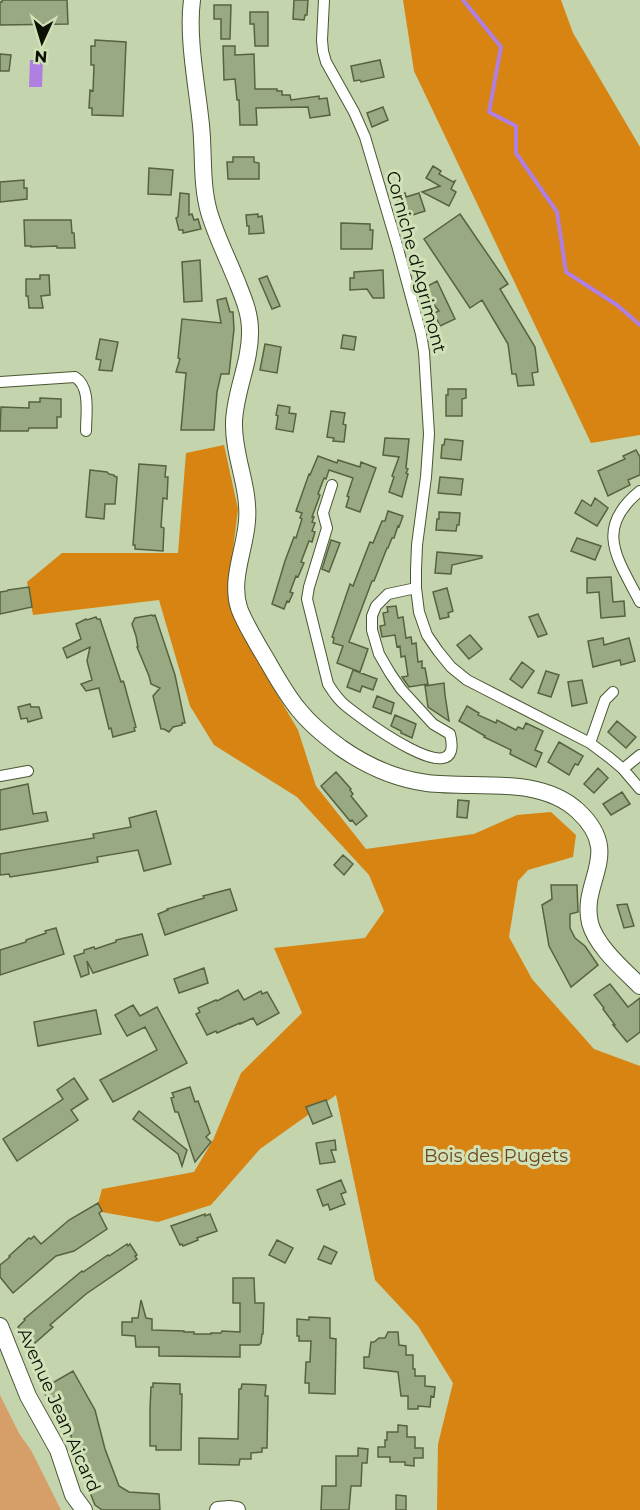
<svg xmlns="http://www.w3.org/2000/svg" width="640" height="1510" font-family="Montserrat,sans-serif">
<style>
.green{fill:#d69f69}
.forest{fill:#d88412}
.water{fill:#af7fe2}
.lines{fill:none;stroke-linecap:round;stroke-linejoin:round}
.stream{stroke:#af7fe2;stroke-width:4}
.building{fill:#99a982;stroke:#56633f;stroke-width:1.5}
.street-casing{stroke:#495733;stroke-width:12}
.secondary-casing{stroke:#495733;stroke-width:18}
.street{stroke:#fff;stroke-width:10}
.secondary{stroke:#fff;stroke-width:16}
.labels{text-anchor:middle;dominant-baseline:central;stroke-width:6;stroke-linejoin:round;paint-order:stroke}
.street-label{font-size:18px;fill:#0c1104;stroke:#d1e1b8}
.park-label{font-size:18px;fill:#6b4721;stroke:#d1e1b8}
</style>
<rect width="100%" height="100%" fill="#c4d4ac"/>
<path class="green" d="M 0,1395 L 20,1435 L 31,1450 L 61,1510 L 0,1510 Z"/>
<path class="forest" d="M 403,0 L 561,0 L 573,33 L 640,147 L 640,435 L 591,443 L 414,71 Z
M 224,445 L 238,509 L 231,566 L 231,603 L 241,633 L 298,730 L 316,786 L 366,849 L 474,834 L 517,815 L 551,812 L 576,835 L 573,857 L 528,870 L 518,881 L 509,937 L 532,979 L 594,1049 L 640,1066 L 640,1510 L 437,1510 L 438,1444 L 453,1383 L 418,1326 L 375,1280 L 336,1095 L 260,1149 L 211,1205 L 158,1222 L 96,1211 L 102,1189 L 194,1172 L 213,1140 L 241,1073 L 302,1013 L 274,948 L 365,938 L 384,911 L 369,875 L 297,797 L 214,745 L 190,706 L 159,600 L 33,615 L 27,582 L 62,553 L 178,553 L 186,453 Z"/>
<path class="water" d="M 30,60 L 43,60 L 42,87 L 29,87 Z"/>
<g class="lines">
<path class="stream" d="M 463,0 L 501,47 L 489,112 L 516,126 L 516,153 L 557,212 L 566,272 L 617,305 L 640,325"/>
</g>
<path class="building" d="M 2,0 L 67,0 L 68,24 L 0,25 L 0,2 L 2,2 Z
M 294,0 L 308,0 L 307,15 L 305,15 L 304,20 L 293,19 Z
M 214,5 L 231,5 L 230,39 L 221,39 L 221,19 L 214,19 Z
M 250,12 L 268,12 L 268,46 L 255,46 L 254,24 L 250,24 Z
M 95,40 L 126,42 L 123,116 L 92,115 L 92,108 L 89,108 L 90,90 L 93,91 L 94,65 L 91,65 L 91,46 L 95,46 Z
M 223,46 L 235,46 L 235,55 L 254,54 L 255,89 L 277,89 L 277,91 L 282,91 L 282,95 L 290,95 L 291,100 L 319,96 L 319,99 L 327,98 L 330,115 L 310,118 L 308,107 L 256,108 L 257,125 L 240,125 L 239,100 L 237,100 L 235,79 L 224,80 Z
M 0,54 L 11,55 L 9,71 L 0,71 Z
M 380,60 L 384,77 L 361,82 L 360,80 L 354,81 L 351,66 Z
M 383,107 L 388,120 L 372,127 L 367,113 Z
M 233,157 L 254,157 L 254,162 L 259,163 L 259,179 L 228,179 L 227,162 L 233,162 Z
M 433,166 L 441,171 L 439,174 L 453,182 L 455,181 L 451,189 L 456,192 L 449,206 L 422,192 L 440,186 L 426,178 Z
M 149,168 L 173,170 L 171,195 L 148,194 Z
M 24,180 L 24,188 L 27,188 L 27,199 L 0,202 L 0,182 Z
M 180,193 L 189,194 L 189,215 L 192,214 L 194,220 L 198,219 L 201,229 L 183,233 L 183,230 L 179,230 L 176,218 L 178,217 Z
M 405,193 L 406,197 L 419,193 L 425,211 L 403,218 L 396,196 Z
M 258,214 L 258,217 L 262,216 L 264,233 L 249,234 L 249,226 L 247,226 L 246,215 Z
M 460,214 L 508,284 L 500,289 L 535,347 L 538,372 L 532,373 L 534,385 L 518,386 L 516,374 L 512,374 L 508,344 L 482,300 L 470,308 L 424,239 Z
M 24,220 L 71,220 L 72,233 L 74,233 L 75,248 L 57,248 L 57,246 L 31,247 L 31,246 L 25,246 Z
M 341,223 L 370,224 L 370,230 L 373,230 L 372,249 L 341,249 Z
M 200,260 L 202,301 L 184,302 L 182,262 Z
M 383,270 L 384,298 L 373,298 L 367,289 L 350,290 L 350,278 L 354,278 L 354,272 Z
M 40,275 L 49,275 L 50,295 L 41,296 L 43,308 L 29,308 L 28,296 L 26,296 L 26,279 L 40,279 Z
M 267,276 L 280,306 L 272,309 L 259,279 Z
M 437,281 L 455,319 L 440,326 L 434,313 L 439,311 L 429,299 L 424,288 Z
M 226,298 L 230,312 L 233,312 L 234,329 L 229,374 L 221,374 L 217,392 L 214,430 L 181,430 L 186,373 L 176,372 L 180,359 L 178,358 L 182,319 L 221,323 L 217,300 Z
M 343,335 L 356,337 L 354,350 L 341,348 Z
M 100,339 L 118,342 L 112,371 L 99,370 L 101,360 L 96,359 Z
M 265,344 L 281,347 L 277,373 L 260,370 Z
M 448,389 L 466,389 L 466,398 L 462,399 L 462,416 L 446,416 L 446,395 L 448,395 Z
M 40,398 L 61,399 L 61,417 L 57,417 L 57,428 L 29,428 L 28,431 L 0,431 L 1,407 L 29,408 L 29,402 L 40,402 Z
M 278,405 L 290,407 L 289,413 L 296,414 L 293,432 L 276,429 L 278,416 L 276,415 Z
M 331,411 L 345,413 L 343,424 L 346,425 L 344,442 L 333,441 L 334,438 L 327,437 Z
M 385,438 L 409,439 L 406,468 L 408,469 L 406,473 L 408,474 L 402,497 L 389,492 L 394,477 L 392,476 L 399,457 L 383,455 Z
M 445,439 L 463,441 L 461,460 L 441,458 L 442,445 L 444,445 Z
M 636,450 L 640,457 L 640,475 L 628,480 L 630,485 L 608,496 L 598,471 L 625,459 L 623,456 Z
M 318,456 L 337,463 L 338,460 L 360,467 L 361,462 L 376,468 L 360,512 L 346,507 L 349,497 L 347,496 L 353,478 L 329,470 L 326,479 L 324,478 L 318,494 L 320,495 L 312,517 L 314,517 L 312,522 L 315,523 L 312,531 L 315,532 L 312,542 L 309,541 L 301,562 L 304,563 L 298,577 L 296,576 L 290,592 L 293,593 L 289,602 L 287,601 L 284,609 L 272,604 L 285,561 L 294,537 L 296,538 L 302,519 L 300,518 L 302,513 L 296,511 L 309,474 L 310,475 Z
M 139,464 L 166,466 L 165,477 L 168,477 L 167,499 L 163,498 L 161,527 L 164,528 L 163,551 L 135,549 L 135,545 L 133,545 Z
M 90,470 L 107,472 L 109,474 L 114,475 L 114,476 L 117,477 L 115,504 L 105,504 L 104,519 L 86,517 Z
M 440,477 L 463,479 L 461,495 L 438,493 Z
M 595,498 L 608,508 L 597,526 L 575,513 L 582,500 L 591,506 Z
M 388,511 L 403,516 L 399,527 L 398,526 L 394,538 L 392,538 L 388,548 L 387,548 L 374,581 L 372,581 L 349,642 L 368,649 L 360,672 L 337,663 L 343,646 L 333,643 L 334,638 L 332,637 L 350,584 L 353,586 L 370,542 L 373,543 L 382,521 L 385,521 Z
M 439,512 L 460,513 L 459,525 L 457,525 L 456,531 L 436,530 L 437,519 L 439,519 Z
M 577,538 L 601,546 L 595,560 L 571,551 Z
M 331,540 L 340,543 L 329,572 L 322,569 Z
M 437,552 L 482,556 L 482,558 L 452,565 L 451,574 L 435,573 Z
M 611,577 L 613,602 L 624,601 L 625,616 L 601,618 L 599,592 L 587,593 L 587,578 Z
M 29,587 L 32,607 L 0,614 L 0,592 L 7,591 L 8,590 Z
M 447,588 L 453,611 L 448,613 L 449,617 L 440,619 L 433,592 Z
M 396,606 L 398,618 L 403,617 L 406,638 L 411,637 L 412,644 L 416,643 L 418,662 L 422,661 L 422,668 L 425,668 L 428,684 L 409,687 L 402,677 L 408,676 L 405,656 L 401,657 L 400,646 L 397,647 L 395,635 L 382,637 L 380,626 L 385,625 L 383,613 L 388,612 L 387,607 Z
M 538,614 L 547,634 L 538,637 L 529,617 Z
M 152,615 L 153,616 L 155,615 L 175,675 L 185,723 L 182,723 L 182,725 L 173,727 L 169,732 L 164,729 L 161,729 L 153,696 L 160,688 L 151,684 L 149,676 L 137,647 L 138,647 L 136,636 L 132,624 L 135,618 Z
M 96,617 L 97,619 L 100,619 L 121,682 L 123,681 L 124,683 L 136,727 L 134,728 L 135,731 L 113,737 L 111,728 L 109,729 L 99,688 L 86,691 L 81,684 L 92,680 L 87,661 L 90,647 L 67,658 L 63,648 L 81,639 L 76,624 L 86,619 L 87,620 Z
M 470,635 L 482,649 L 469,659 L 457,645 Z
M 603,638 L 604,645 L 629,638 L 635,661 L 621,665 L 620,660 L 593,667 L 588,641 Z
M 522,662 L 534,671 L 522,688 L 510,679 Z
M 353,670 L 377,679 L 373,690 L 362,686 L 360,692 L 347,687 Z
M 546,671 L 559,675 L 551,697 L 538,693 Z
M 582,680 L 587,703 L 572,706 L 568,682 Z
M 444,683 L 445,695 L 449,721 L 428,707 L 425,686 Z
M 377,696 L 394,703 L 391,714 L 373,707 Z
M 30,704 L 31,707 L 39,707 L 42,718 L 28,722 L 27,718 L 21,719 L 18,707 Z
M 467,706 L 479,713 L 478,715 L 496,723 L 497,720 L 516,730 L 518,727 L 523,729 L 526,723 L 543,731 L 535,750 L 542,753 L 536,767 L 510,754 L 511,750 L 484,737 L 485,736 L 459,721 Z
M 395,715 L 416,724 L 412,738 L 401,733 L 401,731 L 391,726 Z
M 617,721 L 636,737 L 626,748 L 608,732 Z
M 559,742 L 583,756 L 578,765 L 575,764 L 569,775 L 548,762 Z
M 598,768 L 608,778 L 594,793 L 584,784 Z
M 336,772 L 351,789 L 350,790 L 353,794 L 351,796 L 367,816 L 356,825 L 352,820 L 350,821 L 321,786 Z
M 28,784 L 33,814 L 46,812 L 48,821 L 0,830 L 0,790 Z
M 622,792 L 630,804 L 611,815 L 603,804 Z
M 458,800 L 469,801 L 467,818 L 457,817 Z
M 156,811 L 171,864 L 144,871 L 138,850 L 97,857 L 98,862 L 54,870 L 10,877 L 9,874 L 0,875 L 0,854 L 94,838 L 93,834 L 131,827 L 129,818 Z
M 343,855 L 353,864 L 344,875 L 334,865 Z
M 551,885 L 577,885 L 578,912 L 570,914 L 570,928 L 575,938 L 585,946 L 598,965 L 571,987 L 549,946 L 542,905 L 552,899 Z
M 230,889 L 237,910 L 165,935 L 158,914 L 168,910 L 167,909 L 204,898 L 203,896 Z
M 627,904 L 634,926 L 624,928 L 617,905 Z
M 56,928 L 64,954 L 0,975 L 0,950 L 26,942 L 26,940 L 46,933 L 45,931 Z
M 142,934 L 148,955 L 93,973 L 87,961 L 89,974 L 81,977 L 74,956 L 84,953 L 84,950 L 94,947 L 95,949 L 116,942 L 116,940 Z
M 204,968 L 208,983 L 179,993 L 174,979 Z
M 610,984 L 628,1007 L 640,998 L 640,1032 L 627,1042 L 613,1025 L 615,1025 L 603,1009 L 604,1008 L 594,995 Z
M 238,990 L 244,1000 L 261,991 L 262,994 L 267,992 L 279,1013 L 257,1025 L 253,1018 L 240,1024 L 240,1023 L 217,1033 L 216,1031 L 207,1035 L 196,1014 L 200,1012 L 198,1008 L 216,1000 L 217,1001 Z
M 133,1005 L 140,1016 L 157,1007 L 187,1063 L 113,1102 L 100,1080 L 157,1050 L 145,1027 L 127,1036 L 115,1015 Z
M 96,1010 L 101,1034 L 38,1046 L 34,1022 Z
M 74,1078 L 88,1099 L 71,1110 L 78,1120 L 17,1161 L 3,1139 L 63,1099 L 57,1090 Z
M 190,1087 L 195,1102 L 198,1101 L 210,1133 L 206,1137 L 211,1142 L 195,1162 L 178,1112 L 175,1112 L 171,1098 L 174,1097 L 172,1093 Z
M 326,1100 L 332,1116 L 313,1124 L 306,1107 Z
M 139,1111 L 187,1150 L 182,1166 L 178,1154 L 133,1119 Z
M 335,1140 L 336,1150 L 331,1150 L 335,1162 L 320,1164 L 316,1143 Z
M 341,1180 L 346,1192 L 341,1194 L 345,1204 L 330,1210 L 328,1204 L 323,1206 L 317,1190 Z
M 98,1203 L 102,1211 L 99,1213 L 107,1229 L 74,1251 L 56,1256 L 13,1293 L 0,1277 L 0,1265 L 10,1257 L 9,1256 L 29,1238 L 31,1239 L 34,1236 L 41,1244 L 69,1220 Z
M 205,1214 L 205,1216 L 210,1214 L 217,1231 L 197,1238 L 198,1240 L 183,1246 L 182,1244 L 180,1245 L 171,1226 Z
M 277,1240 L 293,1248 L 285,1263 L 269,1255 Z
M 127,1244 L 128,1246 L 130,1244 L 137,1255 L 135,1256 L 137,1259 L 86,1294 L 50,1325 L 53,1327 L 35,1343 L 32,1340 L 31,1342 L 18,1327 L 25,1320 L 24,1319 L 82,1271 L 83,1272 L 108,1255 L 109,1256 Z
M 324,1246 L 337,1252 L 331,1264 L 318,1259 Z
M 233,1278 L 254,1278 L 255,1303 L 264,1303 L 263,1334 L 262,1334 L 261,1343 L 259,1345 L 240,1345 L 240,1357 L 159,1356 L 159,1347 L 136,1347 L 135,1336 L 122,1335 L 122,1322 L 132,1322 L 132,1318 L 138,1318 L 141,1300 L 146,1318 L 152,1319 L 152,1330 L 184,1331 L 184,1332 L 194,1332 L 194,1334 L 211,1334 L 211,1333 L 221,1333 L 222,1331 L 240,1332 L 240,1303 L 233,1303 Z
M 309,1317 L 330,1318 L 330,1338 L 336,1339 L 335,1394 L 309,1393 L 309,1383 L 305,1383 L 306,1362 L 310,1362 L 311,1341 L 299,1341 L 299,1336 L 297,1336 L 297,1319 L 309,1320 Z
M 388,1332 L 398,1332 L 399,1345 L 406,1346 L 406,1355 L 413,1355 L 413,1369 L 415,1369 L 415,1376 L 425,1376 L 425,1386 L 435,1387 L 434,1397 L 431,1396 L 430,1407 L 418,1406 L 418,1409 L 408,1409 L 408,1396 L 401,1396 L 398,1372 L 364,1368 L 364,1357 L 369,1357 L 371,1342 L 374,1342 L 379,1338 L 385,1338 Z
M 73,1371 L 95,1410 L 105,1449 L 119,1486 L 129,1492 L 159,1494 L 160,1510 L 102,1510 L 95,1505 L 76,1458 L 66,1414 L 59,1417 L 42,1389 Z
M 153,1383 L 180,1384 L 180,1394 L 182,1394 L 181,1450 L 156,1450 L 156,1446 L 150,1446 L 150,1409 L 151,1387 L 153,1387 Z
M 242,1384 L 266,1385 L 265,1396 L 268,1396 L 267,1448 L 262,1448 L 262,1452 L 251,1453 L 251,1459 L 240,1459 L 239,1465 L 199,1464 L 199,1438 L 238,1439 L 239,1389 L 241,1389 Z
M 398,1425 L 407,1426 L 407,1437 L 415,1437 L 415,1448 L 423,1448 L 423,1458 L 414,1458 L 414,1466 L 405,1465 L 405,1462 L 390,1462 L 390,1457 L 378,1457 L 378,1447 L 385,1447 L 385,1440 L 387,1440 L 387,1432 L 398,1432 Z
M 358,1448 L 368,1449 L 367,1463 L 362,1463 L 361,1486 L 351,1486 L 349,1510 L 321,1510 L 322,1486 L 336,1486 L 336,1456 L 358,1456 Z
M 396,1495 L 406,1496 L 406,1510 L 396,1510 Z"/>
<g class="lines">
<g class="street-casing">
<path id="street" d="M 324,0 L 322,40 L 323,51 L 326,62 L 354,112 L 365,137 L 397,245 L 421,334 L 424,352 L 429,434 L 426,477 L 417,545 L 416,570 L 416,588 L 419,612 L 427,635 L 438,651 L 451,667 L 467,680 L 590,743 L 610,758 L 623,769 L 640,789
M 0,382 L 75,377 C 91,387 86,414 86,431
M 332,485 L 323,513 L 327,528 L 309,587 L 307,599 L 328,684 C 333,692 338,700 346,706 C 360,717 466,798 450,734 L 433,724 L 401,689 L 390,673 L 379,654 L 372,630 L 372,616 L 376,606 L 388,594 L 416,588
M 640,491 C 593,529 618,559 640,602
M 590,743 L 605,700 L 613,692
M 623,769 L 640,755
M 0,776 L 28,771"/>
</g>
<g class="secondary-casing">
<path id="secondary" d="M 192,0 C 187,37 197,86 201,125 C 204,154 201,184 209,212 C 216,236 228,259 237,282 C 243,297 250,313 250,330 C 251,361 235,391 234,422 C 233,456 250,487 247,521 C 245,550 230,579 239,608 C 244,622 252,634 259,647 C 272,668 283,691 299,710 C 311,725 326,737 341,748 C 367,766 396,779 427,783 C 476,789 539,775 578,811 C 624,854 580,880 590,923 C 596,946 623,969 640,986
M 0,1326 L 28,1396 L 58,1450 L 73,1495 L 84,1510
M 218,1510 L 229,1509 L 237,1510"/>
</g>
<use href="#street" class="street"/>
<use href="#secondary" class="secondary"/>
</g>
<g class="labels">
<g class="street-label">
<text transform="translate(416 262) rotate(75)">Corniche d'Agrimont</text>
<text transform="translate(59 1410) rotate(66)">Avenue Jean Aicard</text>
</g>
<g class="park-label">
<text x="496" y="1156">Bois des Pugets</text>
</g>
</g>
<g transform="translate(42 42) rotate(184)" stroke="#d1e1b8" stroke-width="4.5" paint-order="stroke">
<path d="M0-4.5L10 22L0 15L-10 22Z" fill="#0c1104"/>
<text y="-9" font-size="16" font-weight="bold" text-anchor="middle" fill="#0c1104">N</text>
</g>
</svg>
